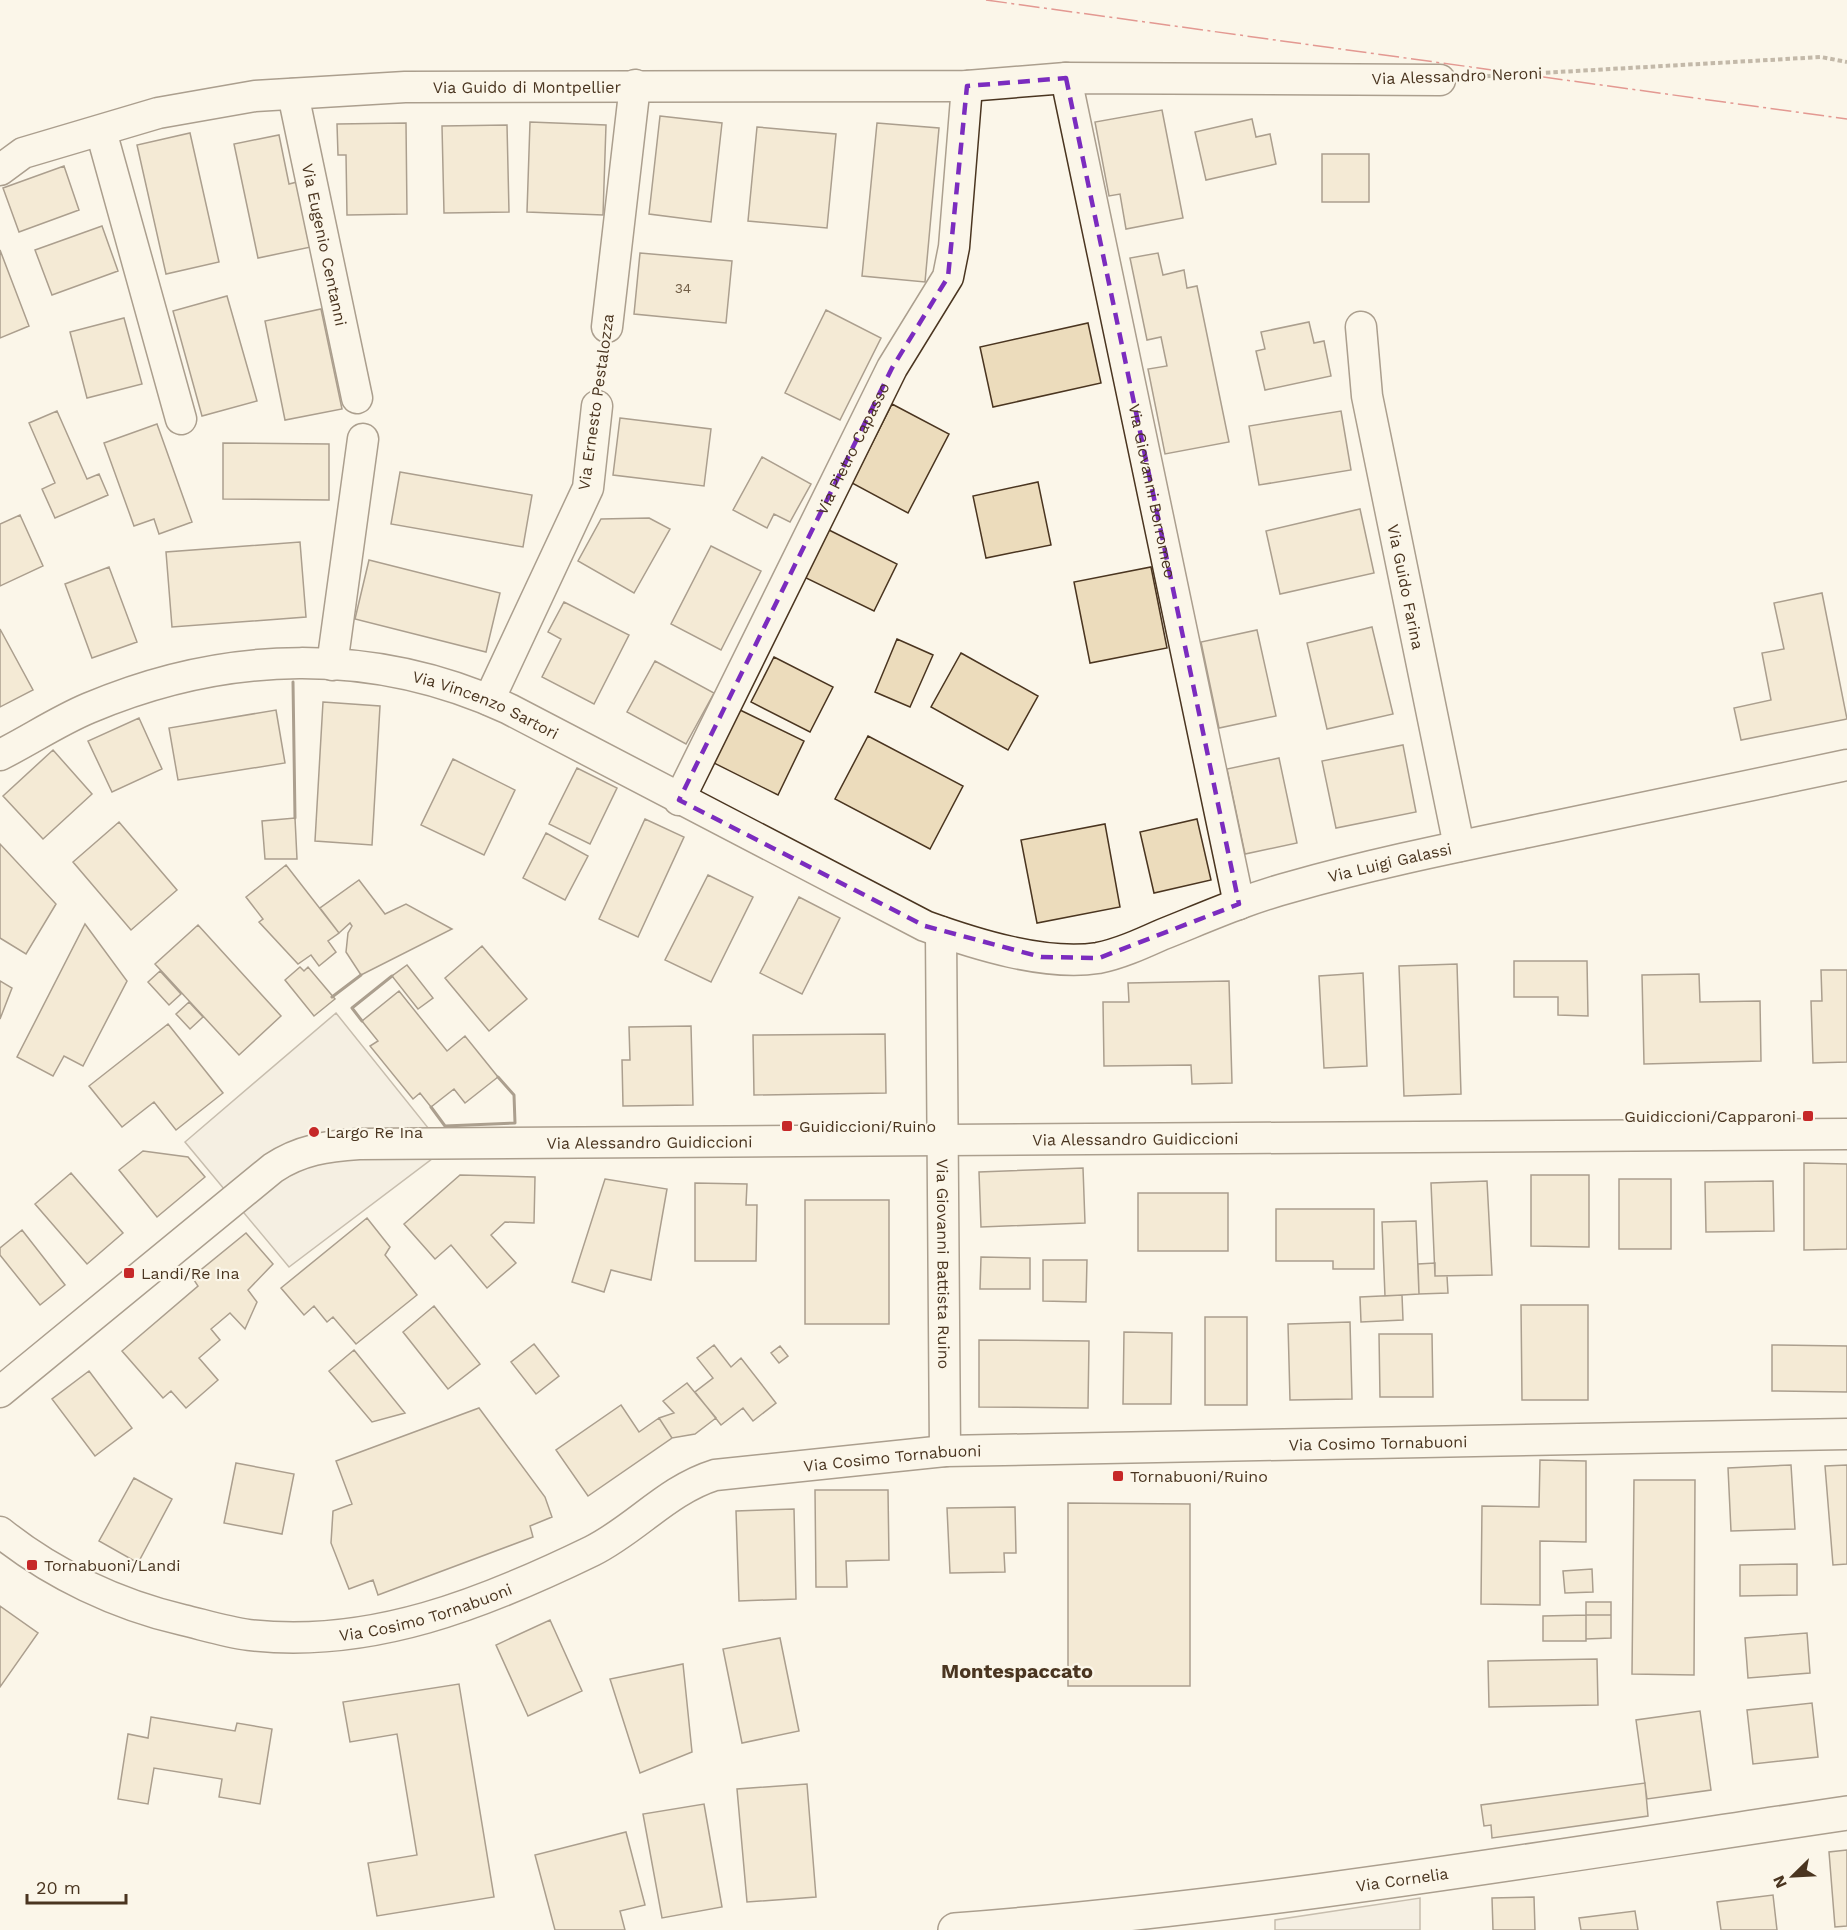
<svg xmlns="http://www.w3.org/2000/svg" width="1847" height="1930" font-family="'Work Sans',sans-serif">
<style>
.parking{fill:#ede7d9;stroke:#887966;stroke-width:1.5}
.building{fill:#ecdcbc;stroke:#4a3520;stroke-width:1.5}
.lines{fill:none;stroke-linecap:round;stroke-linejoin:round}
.street-casing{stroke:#4a3520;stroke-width:33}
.secondary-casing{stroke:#4a3520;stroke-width:36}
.path{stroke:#7f6f5c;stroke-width:4;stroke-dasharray:4.5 3;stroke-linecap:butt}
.street{stroke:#fbf6e9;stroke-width:30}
.secondary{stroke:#fbf6e9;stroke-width:33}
.wall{stroke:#4a3520;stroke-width:3}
.power{stroke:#c62828;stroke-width:1.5;stroke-dasharray:21 4.5 3 4.5;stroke-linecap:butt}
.marked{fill:none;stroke:#7b2cbf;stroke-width:4.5;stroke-dasharray:12 8;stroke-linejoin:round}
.poi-dot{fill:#c62828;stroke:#fbf6e9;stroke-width:2}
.labels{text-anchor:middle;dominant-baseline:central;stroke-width:4.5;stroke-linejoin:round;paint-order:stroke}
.number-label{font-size:14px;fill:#725f47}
.street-label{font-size:16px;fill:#4a3520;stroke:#fbf6e9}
.poi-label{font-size:16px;fill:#4a3520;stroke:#fbf6e9;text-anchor:start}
.quarter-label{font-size:20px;font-weight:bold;fill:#4a3520;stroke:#fbf6e9}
</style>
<rect width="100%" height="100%" fill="#fbf6e9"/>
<path class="parking" d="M 336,1013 L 445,1149 L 289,1267 L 185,1142 Z
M 1420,1898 L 1420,1930 L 1275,1930 L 1275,1920 Z"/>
<path class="building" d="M 1162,110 L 1183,218 L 1126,229 L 1120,194 L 1109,196 L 1095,122 Z
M 660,116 L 722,123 L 711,222 L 649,214 Z
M 1252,119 L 1256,137 L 1270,134 L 1276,164 L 1206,180 L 1195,132 Z
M 530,122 L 606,125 L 603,215 L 527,212 Z
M 406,123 L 407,214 L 347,215 L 346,155 L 338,155 L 337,124 Z
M 877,123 L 939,128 L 925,282 L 862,276 Z
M 507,125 L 509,212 L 444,213 L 442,126 Z
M 757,127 L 836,134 L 827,228 L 748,221 Z
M 190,133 L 219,262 L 166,274 L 137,145 Z
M 279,135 L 289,184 L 297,182 L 311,247 L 258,258 L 234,144 Z
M 1322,154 L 1369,154 L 1369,202 L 1322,202 Z
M 64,166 L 79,210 L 19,232 L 3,188 Z
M 102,226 L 118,271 L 52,295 L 35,250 Z
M 0,250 L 29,326 L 0,338 Z
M 640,253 L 732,261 L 726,323 L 634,314 Z
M 1158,253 L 1163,275 L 1184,270 L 1187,288 L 1197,286 L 1229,442 L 1165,454 L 1148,369 L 1167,366 L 1161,337 L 1147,340 L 1130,258 Z
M 227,296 L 257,401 L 202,416 L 173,311 Z
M 321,309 L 342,409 L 285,420 L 265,321 Z
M 826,310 L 881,338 L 840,420 L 785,393 Z
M 124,318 L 142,384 L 87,398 L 70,332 Z
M 1309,322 L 1314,343 L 1324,341 L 1331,376 L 1265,390 L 1256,351 L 1265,349 L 1261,332 Z
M 1088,323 L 1101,383 L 993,407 L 980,347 Z
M 892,404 L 949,434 L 908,513 L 852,483 Z
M 57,411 L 87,479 L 99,474 L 108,495 L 55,518 L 42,489 L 55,483 L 29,423 Z
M 1341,411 L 1351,470 L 1259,485 L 1249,426 Z
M 620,418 L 711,429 L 704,486 L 613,475 Z
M 157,424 L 192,522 L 159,534 L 154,519 L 134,526 L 104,443 Z
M 223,443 L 329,444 L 329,500 L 223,499 Z
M 762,457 L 811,484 L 790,522 L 774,514 L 767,528 L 733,510 Z
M 400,472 L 532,495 L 523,547 L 391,524 Z
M 1038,482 L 1051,545 L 986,558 L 973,496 Z
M 1360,509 L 1374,573 L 1280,594 L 1266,531 Z
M 20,515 L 43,566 L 0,586 L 0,524 Z
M 649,518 L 670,529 L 634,593 L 578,561 L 601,519 Z
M 827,529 L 897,564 L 874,611 L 804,577 Z
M 300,542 L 306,617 L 172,627 L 166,552 Z
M 711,546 L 761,571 L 721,650 L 671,624 Z
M 369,560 L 500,593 L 486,652 L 355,619 Z
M 109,567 L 137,642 L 92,658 L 65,584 Z
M 1151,567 L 1167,648 L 1090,663 L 1074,582 Z
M 1822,593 L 1847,719 L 1741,740 L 1734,708 L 1771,700 L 1762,653 L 1784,649 L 1774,603 Z
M 564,602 L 629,635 L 594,704 L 542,677 L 561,639 L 548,632 Z
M 1372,627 L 1393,714 L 1327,729 L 1307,643 Z
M 0,629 L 33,690 L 0,707 Z
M 1257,630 L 1276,716 L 1219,728 L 1201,642 Z
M 897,639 L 933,655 L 910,707 L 875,692 Z
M 961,653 L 1038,696 L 1008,750 L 931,707 Z
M 774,657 L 833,687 L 810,732 L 751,702 Z
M 655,661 L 714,693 L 686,744 L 627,712 Z
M 323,702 L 380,706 L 372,845 L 315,841 Z
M 738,709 L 804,741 L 778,795 L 712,762 Z
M 276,710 L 285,763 L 178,780 L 169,728 Z
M 139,718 L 162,769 L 112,792 L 88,741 Z
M 868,736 L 963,786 L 930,849 L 835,799 Z
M 1403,745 L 1416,812 L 1336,828 L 1322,761 Z
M 53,750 L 92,794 L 43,839 L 3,796 Z
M 1279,758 L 1297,843 L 1245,854 L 1227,769 Z
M 453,759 L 515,790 L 484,855 L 421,825 Z
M 577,768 L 617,788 L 590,844 L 549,824 Z
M 295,818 L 297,859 L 265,859 L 262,821 Z
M 645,819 L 684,837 L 638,937 L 599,919 Z
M 1197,819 L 1211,880 L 1154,893 L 1140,832 Z
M 119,822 L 177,890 L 131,930 L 73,862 Z
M 1105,824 L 1120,907 L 1037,923 L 1021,840 Z
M 546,833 L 588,856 L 565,900 L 523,878 Z
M 0,844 L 56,904 L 26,954 L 0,938 Z
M 286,865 L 339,933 L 328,941 L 336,952 L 319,966 L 311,955 L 298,964 L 259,922 L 263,919 L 246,897 Z
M 708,875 L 753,897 L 711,982 L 665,960 Z
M 359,880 L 385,914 L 406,904 L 452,929 L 361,975 L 346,952 L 348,933 L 352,926 L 350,923 L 339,933 L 320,908 Z
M 799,897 L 840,918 L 802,994 L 760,973 Z
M 85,924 L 127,981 L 83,1066 L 64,1056 L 53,1076 L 17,1057 Z
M 198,925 L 281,1016 L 239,1055 L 155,964 Z
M 482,946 L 527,999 L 489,1031 L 445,978 Z
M 1514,961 L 1587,961 L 1588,1016 L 1558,1015 L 1558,997 L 1514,997 Z
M 1457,964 L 1461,1094 L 1404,1096 L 1399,966 Z
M 407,965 L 433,998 L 418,1009 L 392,976 Z
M 300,967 L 304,971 L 308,967 L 335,999 L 314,1016 L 285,980 Z
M 1821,970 L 1847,970 L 1847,1062 L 1813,1063 L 1811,1001 L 1822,1001 Z
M 160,971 L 181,994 L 169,1005 L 148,982 Z
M 1363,973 L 1367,1066 L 1324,1068 L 1319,976 Z
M 1699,974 L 1700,1002 L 1760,1001 L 1761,1061 L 1644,1064 L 1642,975 Z
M 0,981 L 12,988 L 0,1019 Z
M 1229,981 L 1232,1083 L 1192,1084 L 1191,1065 L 1104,1066 L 1103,1002 L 1129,1002 L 1128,983 Z
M 399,991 L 447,1051 L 465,1036 L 498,1077 L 465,1103 L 454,1089 L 431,1107 L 420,1093 L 413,1099 L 370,1046 L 378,1041 L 362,1021 Z
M 189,1002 L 203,1017 L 190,1029 L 176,1014 Z
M 168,1024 L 223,1093 L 176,1130 L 154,1102 L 122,1127 L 89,1086 Z
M 691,1026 L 693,1105 L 623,1106 L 622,1060 L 630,1060 L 629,1027 Z
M 885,1034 L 886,1093 L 754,1095 L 753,1035 Z
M 143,1151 L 188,1157 L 205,1177 L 157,1217 L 119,1170 Z
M 1804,1163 L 1847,1164 L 1847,1249 L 1804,1250 Z
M 1083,1168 L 1085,1223 L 981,1227 L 979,1172 Z
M 71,1173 L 123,1233 L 87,1264 L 35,1204 Z
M 460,1175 L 535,1177 L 534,1223 L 505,1222 L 491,1235 L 516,1263 L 487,1288 L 451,1245 L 435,1259 L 404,1224 Z
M 1531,1175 L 1589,1175 L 1589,1247 L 1531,1246 Z
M 605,1179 L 667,1189 L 651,1280 L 611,1270 L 604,1292 L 572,1282 Z
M 1619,1179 L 1671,1179 L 1671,1249 L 1619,1249 Z
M 1487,1181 L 1492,1275 L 1435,1276 L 1431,1183 Z
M 1773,1181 L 1774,1231 L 1706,1232 L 1705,1182 Z
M 695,1183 L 747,1184 L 746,1205 L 757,1205 L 756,1261 L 695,1261 Z
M 1138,1193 L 1228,1193 L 1228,1251 L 1138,1251 Z
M 805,1200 L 889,1200 L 889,1324 L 805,1324 Z
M 1276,1209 L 1374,1209 L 1374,1269 L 1333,1269 L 1333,1261 L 1276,1261 Z
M 367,1218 L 390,1247 L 385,1255 L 417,1295 L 356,1344 L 333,1317 L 327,1322 L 314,1306 L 304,1315 L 281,1288 Z
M 1416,1221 L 1419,1294 L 1385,1296 L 1382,1222 Z
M 22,1230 L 65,1285 L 40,1305 L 0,1255 L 0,1248 Z
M 246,1233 L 273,1264 L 248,1290 L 257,1302 L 245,1329 L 230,1313 L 211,1329 L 220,1340 L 199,1358 L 218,1380 L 186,1408 L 171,1391 L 163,1398 L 122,1351 L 198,1286 L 192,1277 Z
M 981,1257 L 1030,1258 L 1030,1289 L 980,1289 Z
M 1043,1260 L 1087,1260 L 1086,1302 L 1043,1301 Z
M 1435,1263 L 1435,1276 L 1447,1276 L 1448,1293 L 1419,1294 L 1418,1264 Z
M 1402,1295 L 1403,1320 L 1361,1322 L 1360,1297 Z
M 1521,1305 L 1588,1305 L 1588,1400 L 1522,1400 Z
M 434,1306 L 480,1364 L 448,1389 L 403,1332 Z
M 1205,1317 L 1247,1317 L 1247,1405 L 1205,1405 Z
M 1350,1322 L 1352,1399 L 1290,1400 L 1288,1324 Z
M 1124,1332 L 1172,1333 L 1171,1404 L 1123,1404 Z
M 1379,1334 L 1432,1334 L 1433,1397 L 1380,1397 Z
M 979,1340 L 1089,1341 L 1088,1408 L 979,1407 Z
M 534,1344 L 559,1376 L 536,1394 L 511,1362 Z
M 714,1345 L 731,1367 L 741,1358 L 776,1403 L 753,1421 L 743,1408 L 721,1425 L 695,1392 L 713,1378 L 697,1358 Z
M 1772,1345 L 1847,1346 L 1847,1392 L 1772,1391 Z
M 780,1346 L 788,1356 L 779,1363 L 771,1353 Z
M 354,1350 L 405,1413 L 372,1422 L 329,1371 Z
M 89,1371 L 132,1428 L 95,1456 L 52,1399 Z
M 687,1383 L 716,1418 L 695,1434 L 672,1438 L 659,1418 L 674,1413 L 663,1401 Z
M 621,1405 L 639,1432 L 659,1418 L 672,1438 L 588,1496 L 556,1450 Z
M 479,1408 L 545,1497 L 552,1517 L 530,1526 L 533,1537 L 378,1595 L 373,1580 L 349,1589 L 331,1543 L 333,1511 L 352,1504 L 336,1461 Z
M 1540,1460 L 1586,1461 L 1586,1542 L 1540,1541 L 1540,1605 L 1481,1604 L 1482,1506 L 1539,1507 Z
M 236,1463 L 294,1474 L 282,1534 L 224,1523 Z
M 1791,1465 L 1795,1529 L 1731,1531 L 1728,1468 Z
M 1847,1465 L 1847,1564 L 1833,1565 L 1825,1466 Z
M 134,1478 L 172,1499 L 138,1563 L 99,1541 Z
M 1634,1480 L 1695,1480 L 1694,1675 L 1632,1674 Z
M 815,1490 L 888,1490 L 889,1560 L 846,1561 L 847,1587 L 816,1587 Z
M 1068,1503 L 1190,1504 L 1190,1686 L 1068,1686 Z
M 1015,1507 L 1016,1553 L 1004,1553 L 1005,1572 L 950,1573 L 947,1508 Z
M 794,1509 L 796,1599 L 739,1601 L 736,1511 Z
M 1797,1564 L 1797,1595 L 1740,1596 L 1740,1565 Z
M 1592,1569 L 1593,1592 L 1565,1593 L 1563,1571 Z
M 1586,1602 L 1611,1602 L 1611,1615 L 1586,1615 Z
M 0,1606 L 38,1633 L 0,1687 Z
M 1586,1615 L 1586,1641 L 1543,1641 L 1543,1616 Z
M 1586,1615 L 1611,1615 L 1611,1638 L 1586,1639 Z
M 550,1620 L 582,1691 L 528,1716 L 496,1645 Z
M 1807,1633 L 1810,1673 L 1748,1678 L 1745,1638 Z
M 780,1638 L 799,1731 L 742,1743 L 723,1649 Z
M 1597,1659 L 1598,1705 L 1489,1707 L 1488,1661 Z
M 683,1664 L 692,1752 L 640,1773 L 610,1679 Z
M 459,1684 L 494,1897 L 377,1916 L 368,1863 L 417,1855 L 397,1734 L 350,1742 L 343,1702 Z
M 1812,1703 L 1818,1757 L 1753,1764 L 1747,1710 Z
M 1700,1711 L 1711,1790 L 1647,1799 L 1636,1720 Z
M 151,1717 L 235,1731 L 237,1723 L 272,1729 L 260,1804 L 219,1797 L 222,1779 L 154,1768 L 148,1804 L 118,1799 L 128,1734 L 148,1738 Z
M 1645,1783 L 1648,1816 L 1492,1838 L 1491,1825 L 1484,1826 L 1481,1805 Z
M 807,1784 L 816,1897 L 747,1902 L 737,1789 Z
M 704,1804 L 722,1907 L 662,1918 L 643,1814 Z
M 626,1832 L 645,1905 L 620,1911 L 625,1930 L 555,1930 L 535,1855 Z
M 1847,1850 L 1847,1926 L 1835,1927 L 1829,1852 Z
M 1773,1895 L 1777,1930 L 1721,1930 L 1717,1902 Z
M 1534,1897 L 1535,1930 L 1493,1930 L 1492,1898 Z
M 1635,1911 L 1638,1930 L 1581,1930 L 1579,1918 Z"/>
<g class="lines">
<g class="street-casing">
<g id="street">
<path id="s1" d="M 1066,78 L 1239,904"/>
<path id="s2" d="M 293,94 L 357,398"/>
<path d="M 101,131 L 181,419"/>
<path id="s3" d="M 0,170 L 23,153 L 158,113 L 255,96 L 405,87 L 967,86 L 1066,78 L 1440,80"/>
<path d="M 607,327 L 635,85"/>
<path id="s4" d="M 1361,327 L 1367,396 L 1459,846"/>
<path d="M 332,665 L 363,439"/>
<path d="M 489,700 L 588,488 L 597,406"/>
<path id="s5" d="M 0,755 C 30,740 58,721 89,708 C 226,650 373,646 509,709 L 925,926 C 975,944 1044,966 1098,958 C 1119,954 1141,944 1161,935 C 1204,918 1246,899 1291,887 C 1375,863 1461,846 1547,828 C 1647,807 1747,786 1847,765"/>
<path id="s6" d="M 679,800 L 892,368 L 948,277 L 954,247 L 967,86"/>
<path id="s7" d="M 941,932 L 945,1451"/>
<path id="s8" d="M 0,1392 L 273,1168 C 300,1150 327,1146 359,1144 L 1847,1134"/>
<path id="s9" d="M 0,1532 C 52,1574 118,1605 183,1620 C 204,1625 227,1632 249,1635 C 371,1649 485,1603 592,1551 C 636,1529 667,1490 715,1475 L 945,1451 L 1847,1434"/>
</g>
</g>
<g class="secondary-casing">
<g id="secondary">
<path id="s10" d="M 955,1930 C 1254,1907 1550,1857 1847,1813"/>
</g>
</g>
<path class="path" d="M 1471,77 L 1821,57 L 1847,62
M 601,376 L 604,356"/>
<use href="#street" class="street"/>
<use href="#secondary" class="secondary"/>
<path class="wall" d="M 293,682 L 295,818
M 332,997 L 361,975
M 362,1021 L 352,1008 L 392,976
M 431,1107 L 445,1126 L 515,1123 L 514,1095 L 498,1077"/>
<path class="power" d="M 986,0 L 1847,119"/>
</g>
<path d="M0 0H1847V1930H0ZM 1066,78 L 1239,904 L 1099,958 L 1041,957 L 925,926 L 679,800 L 892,368 L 948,277 L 967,86 Z" fill="#fbf6e9" fill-opacity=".55" fill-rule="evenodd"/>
<path class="marked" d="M 1066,78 L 1239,904 L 1099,958 L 1041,957 L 925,926 L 679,800 L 892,368 L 948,277 L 967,86 Z"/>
<g class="poi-dot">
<rect x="1802" y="1110" width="12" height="12" rx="3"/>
<rect x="781" y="1120" width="12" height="12" rx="3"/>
<circle cx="314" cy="1132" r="6"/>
<rect x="123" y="1267" width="12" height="12" rx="3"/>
<rect x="1112" y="1470" width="12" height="12" rx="3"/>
<rect x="26" y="1559" width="12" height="12" rx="3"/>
</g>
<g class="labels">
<g class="number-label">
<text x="683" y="288">34</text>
</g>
<g class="street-label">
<text transform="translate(1457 76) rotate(-2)">Via Alessandro Neroni</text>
<text stroke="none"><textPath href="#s3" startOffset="540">Via Guido di Montpellier</textPath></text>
<text stroke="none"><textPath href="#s2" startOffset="154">Via Eugenio Centanni</textPath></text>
<text transform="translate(596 402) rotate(-82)">Via Ernesto Pestalozza</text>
<text stroke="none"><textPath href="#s6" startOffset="392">Via Pietro Capasso</textPath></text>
<text stroke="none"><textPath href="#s1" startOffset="422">Via Giovanni Borromeo</textPath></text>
<text stroke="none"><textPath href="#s4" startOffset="264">Via Guido Farina</textPath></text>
<text stroke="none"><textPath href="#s5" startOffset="510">Via Vincenzo Sartori</textPath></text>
<text stroke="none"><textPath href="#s5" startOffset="1488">Via Luigi Galassi</textPath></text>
<text stroke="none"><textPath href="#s8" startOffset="1220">Via Alessandro Guidiccioni</textPath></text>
<text stroke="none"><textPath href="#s8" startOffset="734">Via Alessandro Guidiccioni</textPath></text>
<text stroke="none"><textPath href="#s7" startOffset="332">Via Giovanni Battista Ruino</textPath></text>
<text stroke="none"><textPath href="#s9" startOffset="1440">Via Cosimo Tornabuoni</textPath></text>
<text stroke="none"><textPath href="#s9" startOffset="954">Via Cosimo Tornabuoni</textPath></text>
<text stroke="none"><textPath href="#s9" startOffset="452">Via Cosimo Tornabuoni</textPath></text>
<text stroke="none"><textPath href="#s10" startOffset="450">Via Cornelia</textPath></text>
</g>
<g class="poi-label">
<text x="1796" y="1116" text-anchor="end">Guidiccioni/Capparoni</text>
<text x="799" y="1126">Guidiccioni/Ruino</text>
<text x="326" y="1132">Largo Re Ina</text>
<text x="141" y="1273">Landi/Re Ina</text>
<text x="1130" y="1476">Tornabuoni/Ruino</text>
<text x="44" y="1565">Tornabuoni/Landi</text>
</g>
<g class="quarter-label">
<text x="1017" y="1671">Montespaccato</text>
</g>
</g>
<g transform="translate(1793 1876) rotate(246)" stroke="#fbf6e9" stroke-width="4.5" paint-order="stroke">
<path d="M0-4.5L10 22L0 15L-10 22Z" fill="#4a3520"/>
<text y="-9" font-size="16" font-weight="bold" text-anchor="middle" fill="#4a3520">N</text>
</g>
<path d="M27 1894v9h99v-9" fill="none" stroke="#4a3520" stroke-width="3"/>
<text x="36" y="1894" font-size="18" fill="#4a3520" stroke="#fbf6e9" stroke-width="4.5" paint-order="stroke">20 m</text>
</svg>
